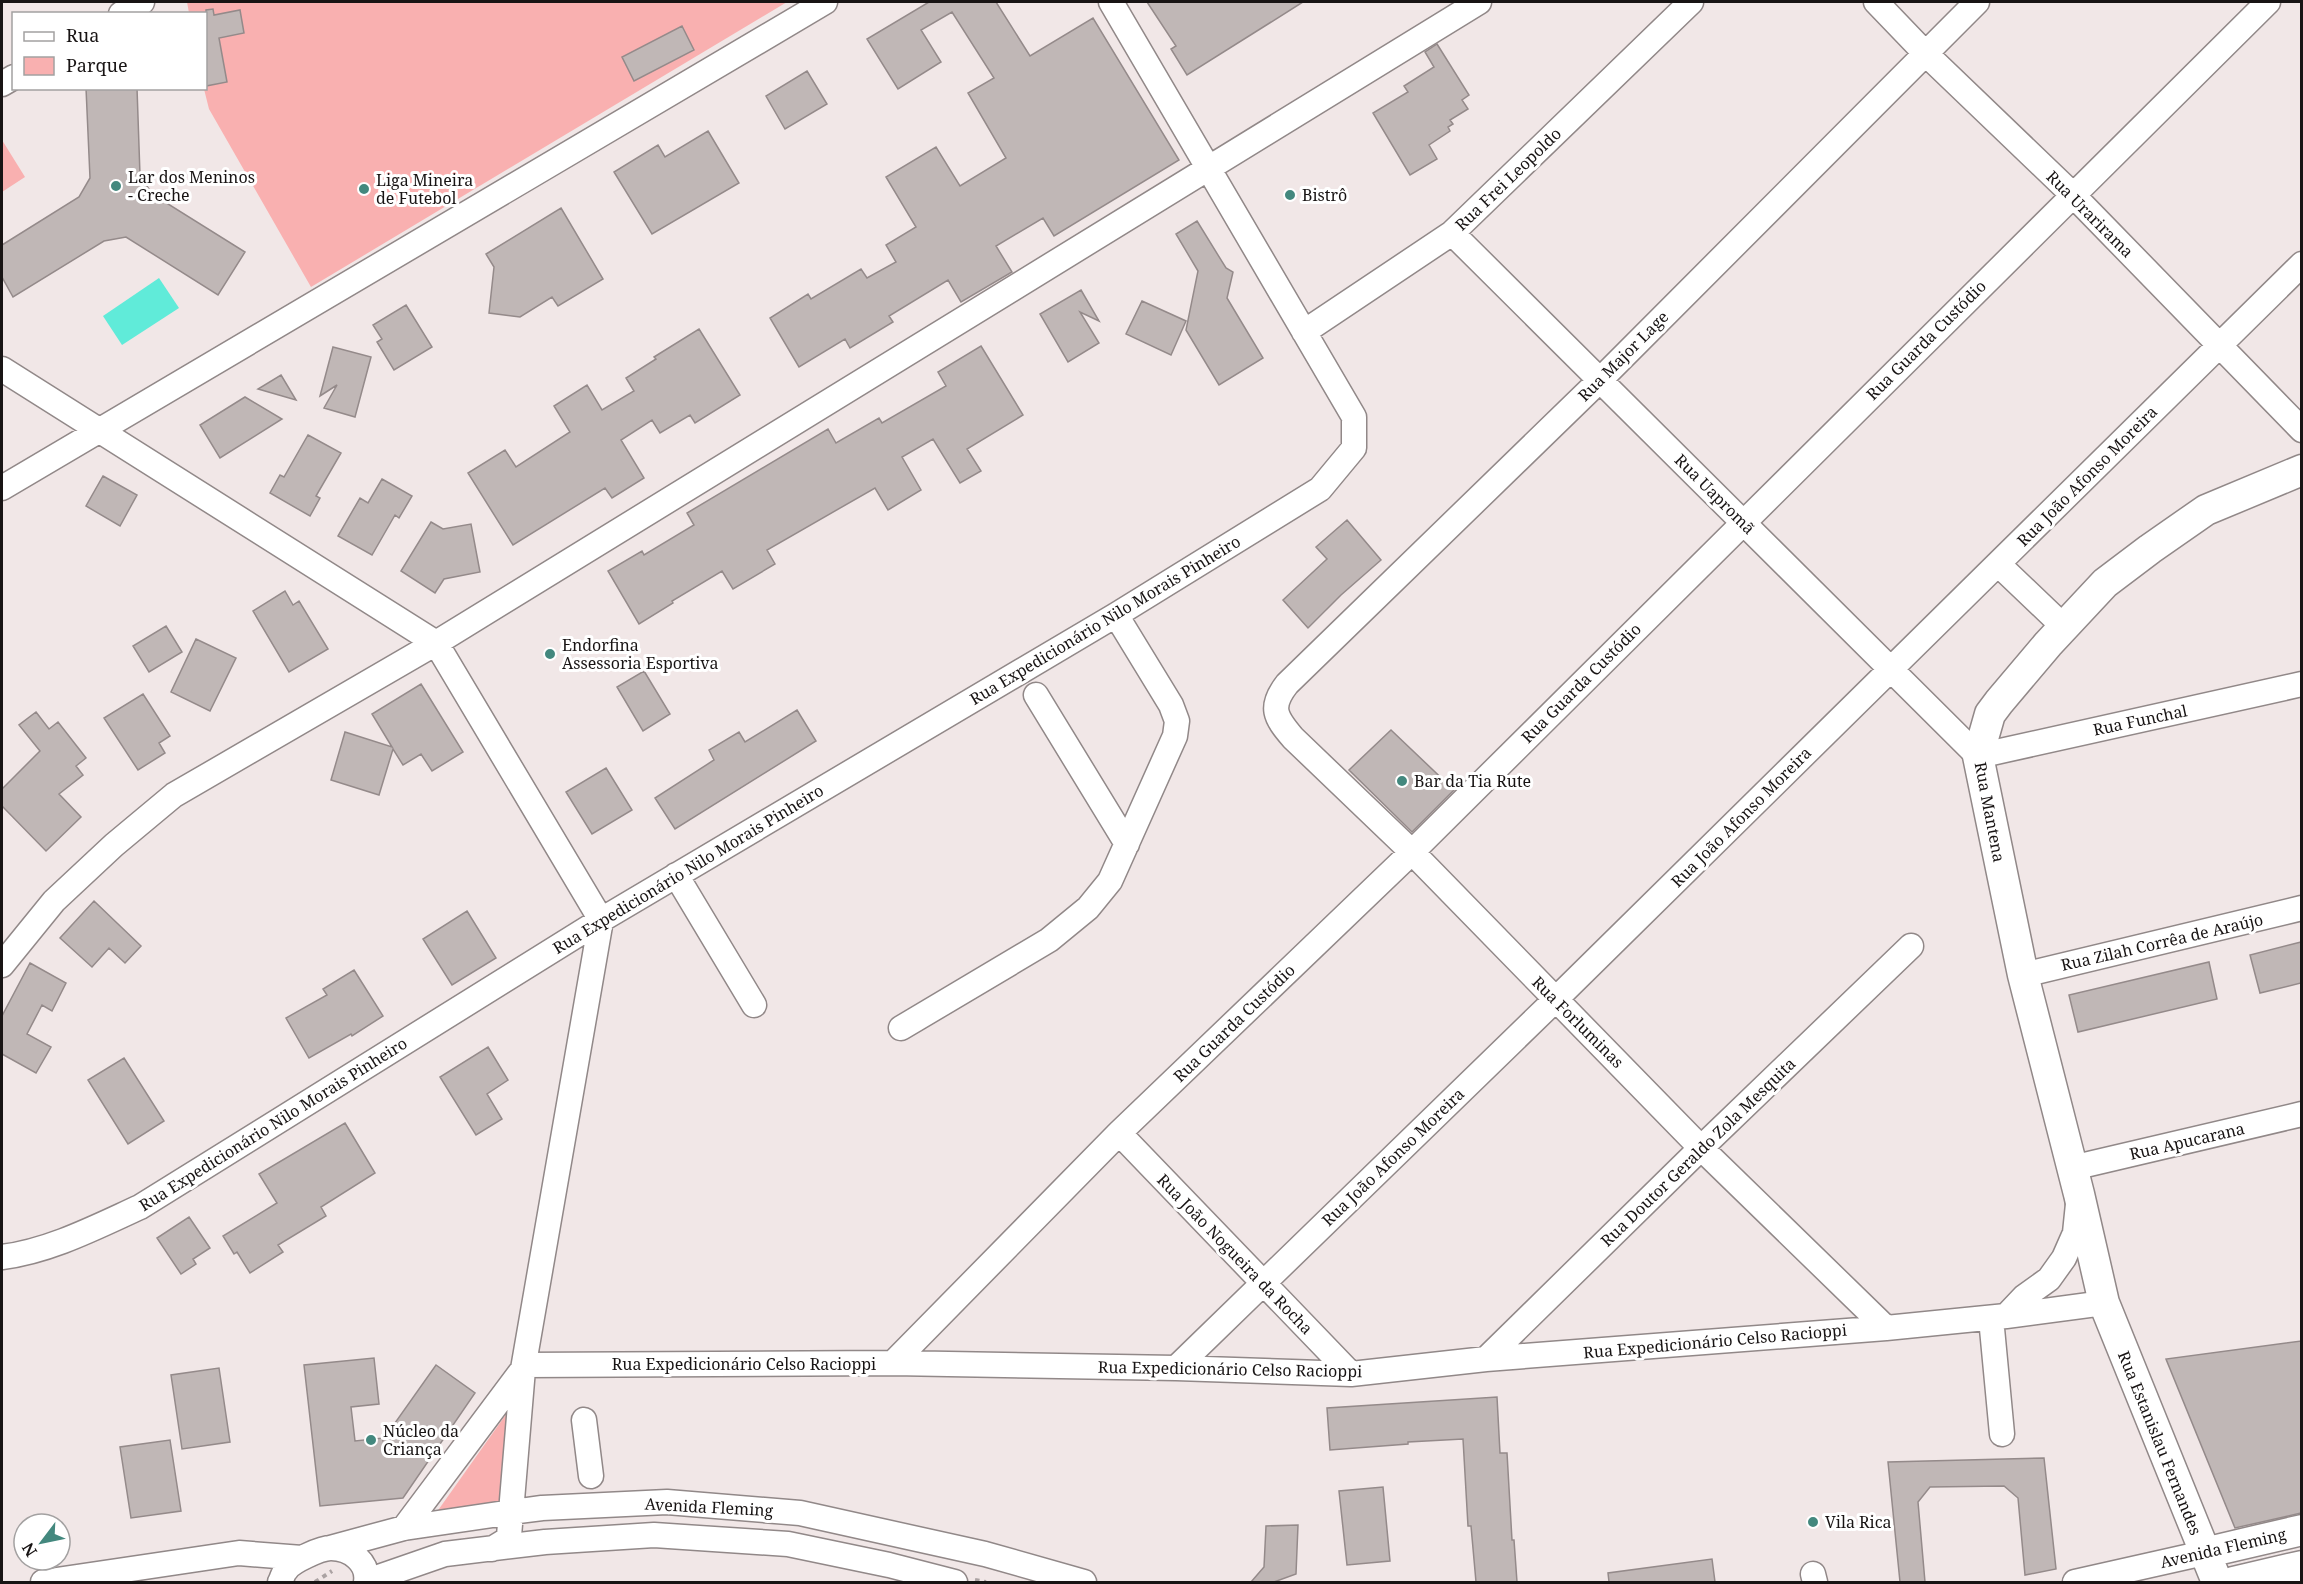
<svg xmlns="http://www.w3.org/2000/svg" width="2303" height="1584" font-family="'Noto Serif',serif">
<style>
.green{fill:#f9b0b0}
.water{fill:#60ebd9}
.building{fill:#c0b7b6;stroke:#948a8a;stroke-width:1.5}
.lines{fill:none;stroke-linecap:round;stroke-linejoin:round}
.minor-casing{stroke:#918888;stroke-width:27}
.major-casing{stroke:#918888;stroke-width:33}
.path{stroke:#aba3a3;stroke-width:4;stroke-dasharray:4.5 4.5;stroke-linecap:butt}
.minor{stroke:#fff;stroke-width:24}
.major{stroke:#fff;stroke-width:30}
.poi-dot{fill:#43887e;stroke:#fff;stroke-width:2}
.labels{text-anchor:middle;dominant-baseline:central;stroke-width:6;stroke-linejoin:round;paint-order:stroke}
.poi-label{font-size:16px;fill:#181414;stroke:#fff;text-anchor:start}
.street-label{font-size:16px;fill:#181414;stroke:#fff}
</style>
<rect width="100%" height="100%" fill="#f1e7e7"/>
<path class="green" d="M 187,2 L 787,2 L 311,287 L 209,109 L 204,89 L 206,14 L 189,13 Z
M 2,140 L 25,177 L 2,192 Z
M 507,1413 L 500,1507 L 434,1516 Z"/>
<path class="water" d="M 159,278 L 179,308 L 122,345 L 103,316 Z"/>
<path class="building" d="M 929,2 L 996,2 L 1030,56 L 1093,18 L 1179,160 L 1054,236 L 1043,218 L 996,246 L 1012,272 L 961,302 L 948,280 L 889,316 L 893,322 L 850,348 L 845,339 L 799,367 L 770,318 L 808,294 L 811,299 L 861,269 L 867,278 L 896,262 L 886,245 L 916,227 L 886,177 L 936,147 L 960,186 L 1006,158 L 968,93 L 994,78 L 952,12 L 921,30 L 941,62 L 898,89 L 867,39 Z
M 1147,2 L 1303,2 L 1187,75 L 1171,49 L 1176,46 Z
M 213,9 L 214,15 L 240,10 L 244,33 L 219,38 L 227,82 L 206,86 L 206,10 Z
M 682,26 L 694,50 L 634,81 L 622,57 Z
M 1437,44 L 1469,95 L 1462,100 L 1468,109 L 1450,120 L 1453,124 L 1448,127 L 1450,131 L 1429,145 L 1437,159 L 1410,175 L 1373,113 L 1408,92 L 1404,86 L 1434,67 L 1425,52 Z
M 807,71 L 827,104 L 785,129 L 766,96 Z
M 86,88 L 137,88 L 140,175 L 152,194 L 245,252 L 218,295 L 126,237 L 104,241 L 13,297 L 2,277 L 2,245 L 79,197 L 90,178 Z
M 708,131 L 739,183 L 652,234 L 614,172 L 658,145 L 665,157 Z
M 561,208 L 603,279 L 558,306 L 552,297 L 520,317 L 489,313 L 494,267 L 486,254 Z
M 1197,221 L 1226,268 L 1233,272 L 1227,298 L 1263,358 L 1219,385 L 1186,330 L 1198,271 L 1176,234 Z
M 1081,290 L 1099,321 L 1080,312 L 1099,343 L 1068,362 L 1040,314 Z
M 1142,301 L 1186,321 L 1171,355 L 1126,334 Z
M 406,305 L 432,347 L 394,370 L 377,342 L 382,339 L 373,325 Z
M 699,329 L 740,395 L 695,423 L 690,415 L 660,433 L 652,420 L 621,440 L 644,478 L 612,498 L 605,488 L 513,545 L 468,473 L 505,450 L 516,467 L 570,432 L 554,406 L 587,385 L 602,410 L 634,391 L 626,378 L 656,359 L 654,357 Z
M 981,346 L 1023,415 L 967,449 L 981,471 L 960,483 L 933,439 L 902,457 L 921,490 L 888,510 L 875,488 L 767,550 L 775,564 L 733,589 L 722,571 L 672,601 L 673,603 L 639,624 L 608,571 L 642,551 L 644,555 L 694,525 L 687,513 L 828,429 L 836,443 L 879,418 L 882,423 L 946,386 L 938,372 Z
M 333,347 L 371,357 L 355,417 L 324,408 L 337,385 L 320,396 Z
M 281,375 L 296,400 L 258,389 Z
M 245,397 L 282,419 L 220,458 L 200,425 Z
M 308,435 L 341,453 L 316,496 L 320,498 L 310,516 L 270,493 L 280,475 L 284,477 Z
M 103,476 L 137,495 L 120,526 L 86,506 Z
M 382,479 L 412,496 L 399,518 L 395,515 L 372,555 L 338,536 L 360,498 L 368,503 Z
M 1347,520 L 1381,560 L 1341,595 L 1308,628 L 1283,600 L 1327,559 L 1316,547 Z
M 431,522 L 443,529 L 471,524 L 480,572 L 444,579 L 435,593 L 401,571 Z
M 285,591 L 293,605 L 299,601 L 328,649 L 289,672 L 253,611 Z
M 166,626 L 182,652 L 149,672 L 133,646 Z
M 196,639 L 236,658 L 210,711 L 171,692 Z
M 644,671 L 670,714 L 643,731 L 617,687 Z
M 421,684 L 463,752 L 432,771 L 421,754 L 403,765 L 393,749 L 379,795 L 331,780 L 345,732 L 392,747 L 372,714 Z
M 143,694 L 170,736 L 159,743 L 165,753 L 138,770 L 104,718 Z
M 797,710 L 816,741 L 675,829 L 655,798 L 714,760 L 709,750 L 739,732 L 745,742 Z
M 36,712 L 49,729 L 58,722 L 86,758 L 76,766 L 83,775 L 59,794 L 81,817 L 46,851 L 2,806 L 2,789 L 40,751 L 19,725 Z
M 1391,730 L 1454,790 L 1412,832 L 1349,770 Z
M 606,768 L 632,810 L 592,834 L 566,792 Z
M 94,901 L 141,946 L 125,963 L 109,948 L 92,967 L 60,938 Z
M 467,911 L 496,958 L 452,985 L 423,939 Z
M 2301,942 L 2301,983 L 2260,993 L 2250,955 Z
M 2209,962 L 2217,999 L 2078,1032 L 2069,995 Z
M 30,963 L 66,983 L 52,1011 L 42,1005 L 27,1034 L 51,1047 L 36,1073 L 2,1054 L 2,1016 Z
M 354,970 L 383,1016 L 352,1036 L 351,1034 L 309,1058 L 286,1018 L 327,995 L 323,989 Z
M 488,1047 L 508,1080 L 487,1094 L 502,1119 L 476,1135 L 440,1077 Z
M 124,1058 L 164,1121 L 128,1144 L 88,1080 Z
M 345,1123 L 375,1173 L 321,1207 L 326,1216 L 278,1245 L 283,1252 L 250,1273 L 237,1252 L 234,1254 L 223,1236 L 277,1203 L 259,1174 Z
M 189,1217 L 210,1248 L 193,1259 L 196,1264 L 181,1274 L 157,1238 Z
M 2301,1341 L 2301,1513 L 2235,1528 L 2166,1359 Z
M 374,1358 L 379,1404 L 351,1407 L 355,1441 L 383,1438 L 383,1440 L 436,1365 L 475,1393 L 403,1498 L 320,1506 L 304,1365 Z
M 219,1368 L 230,1442 L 182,1449 L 171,1375 Z
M 1497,1397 L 1500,1453 L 1507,1453 L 1512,1540 L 1514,1540 L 1517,1582 L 1476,1582 L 1471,1526 L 1468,1526 L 1463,1439 L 1408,1442 L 1408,1444 L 1330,1450 L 1327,1408 Z
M 170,1440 L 181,1511 L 131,1518 L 120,1447 Z
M 2044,1458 L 2056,1569 L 2025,1575 L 2018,1498 L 2004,1486 L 1930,1487 L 1918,1502 L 1925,1582 L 1900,1582 L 1888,1462 Z
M 1383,1487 L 1390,1561 L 1347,1565 L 1339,1491 Z
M 1298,1525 L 1296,1574 L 1274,1582 L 1251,1582 L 1264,1567 L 1266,1526 Z
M 1712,1559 L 1715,1582 L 1609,1582 L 1608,1573 Z"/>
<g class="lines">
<g class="minor-casing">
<path id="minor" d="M 1876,2 L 1925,53 L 2073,195 L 2302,430
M 121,14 L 142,2
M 2,84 L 14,77
M 1452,233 L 1978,756 L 2302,684
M 1304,332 L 1452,233 L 1691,2
M 2,369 L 436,643 L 601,920 L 523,1369 L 509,1536 L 505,1541 L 492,1549
M 2,488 L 825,2
M 1998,564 L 2064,627
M 1036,695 L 1127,844
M 676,875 L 754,1005
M 2,965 L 54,901 L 114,845 L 174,795 L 436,643 L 1479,2
M 2023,975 L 2302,908
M 901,1028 L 1049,940 L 1088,908 L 1110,881 L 1175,736 L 1177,721 L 1171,705 L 1116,615
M 1119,1133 L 1351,1374
M 2072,1168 L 2302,1114
M 2,1257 C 50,1251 96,1227 140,1207 L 601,920 L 1116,615 L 1320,489 L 1354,448 L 1354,417 L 1111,2
M 2006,1316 L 2024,1297 L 2049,1279 L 2064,1258 L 2075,1233 L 2078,1204
M 1991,1318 L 2002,1434
M 1886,1328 L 1701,1148 L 1412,852 L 1293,738 C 1275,717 1269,707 1287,684 L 1600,380 L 1977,2
M 1486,1359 L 1701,1148 L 1911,946
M 893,1363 L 1119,1133 L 1412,852 L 2268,2
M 524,1365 L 893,1363 L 1176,1368 L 1351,1374 L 1486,1359 L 1886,1328 L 2006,1316 L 2104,1303
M 1176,1368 L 1555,1000 L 2302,264
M 584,1420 L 591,1476
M 404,1528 L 523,1369
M 330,1548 L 404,1528 L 512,1512 L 542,1508 L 667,1502 L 800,1513 L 985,1554 L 1084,1582
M 1813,1574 L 1815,1582
M 367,1581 L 445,1554 L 545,1542 L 654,1535 L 788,1544 L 889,1565 L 955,1582
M 43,1582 L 239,1553 L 302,1558
M 280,1582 C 282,1579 283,1573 286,1570 C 292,1561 321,1548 331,1548 C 351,1548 369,1563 366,1582
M 2075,1582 L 2204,1553"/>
</g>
<g class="major-casing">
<path id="major" d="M 2204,1553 L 2302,1530
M 2217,1582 L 2104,1303 L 2079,1194 L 2023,975 L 1978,756 L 1990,714 L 1999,702 L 2048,644 L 2105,583 L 2150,549 L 2206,510 L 2302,470
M 2233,1582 L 2302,1566"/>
</g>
<path class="path" d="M 975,1580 L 986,1582
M 315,1582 L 332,1571"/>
<use href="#minor" class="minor"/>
<use href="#major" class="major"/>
</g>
<g class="poi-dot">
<circle cx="116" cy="186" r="6"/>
<circle cx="364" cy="189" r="6"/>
<circle cx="1290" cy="195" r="6"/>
<circle cx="550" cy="654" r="6"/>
<circle cx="1402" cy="781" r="6"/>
<circle cx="371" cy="1440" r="6"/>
<circle cx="1813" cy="1522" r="6"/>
</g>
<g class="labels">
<g class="poi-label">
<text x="128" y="177">Lar dos Meninos<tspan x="128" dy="18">- Creche</tspan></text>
<text x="376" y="180">Liga Mineira<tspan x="376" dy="18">de Futebol</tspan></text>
<text x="1302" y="195">Bistrô</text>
<text x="562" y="645">Endorfina<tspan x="562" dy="18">Assessoria Esportiva</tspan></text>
<text x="1414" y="781">Bar da Tia Rute</text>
<text x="383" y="1431">Núcleo da<tspan x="383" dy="18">Criança</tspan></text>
<text x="1825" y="1522">Vila Rica</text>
</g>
<g class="street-label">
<text transform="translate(1508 179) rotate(-44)">Rua Frei Leopoldo</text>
<text transform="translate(2090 214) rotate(45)">Rua Urarirama</text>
<text transform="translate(1926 340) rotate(-45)">Rua Guarda Custódio</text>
<text transform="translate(1623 356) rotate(-45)">Rua Major Lage</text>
<text transform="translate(2087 476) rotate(-45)">Rua João Afonso Moreira</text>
<text transform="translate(1715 494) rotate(45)">Rua Uapromã</text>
<text transform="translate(1105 620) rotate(-31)">Rua Expedicionário Nilo Morais Pinheiro</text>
<text transform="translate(1581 683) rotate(-45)">Rua Guarda Custódio</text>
<text transform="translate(2140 720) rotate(-12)">Rua Funchal</text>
<text transform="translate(1990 812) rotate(79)">Rua Mantena</text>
<text transform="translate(1741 817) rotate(-45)">Rua João Afonso Moreira</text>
<text transform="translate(688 869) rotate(-31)">Rua Expedicionário Nilo Morais Pinheiro</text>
<text transform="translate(2162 942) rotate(-13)">Rua Zilah Corrêa de Araújo</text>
<text transform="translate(1578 1022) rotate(45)">Rua Forluminas</text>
<text transform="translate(1234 1023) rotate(-44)">Rua Guarda Custódio</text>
<text transform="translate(273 1124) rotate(-32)">Rua Expedicionário Nilo Morais Pinheiro</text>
<text transform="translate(2187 1141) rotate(-13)">Rua Apucarana</text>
<text transform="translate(1698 1152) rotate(-44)">Rua Doutor Geraldo Zola Mesquita</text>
<text transform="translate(1393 1157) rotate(-44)">Rua João Afonso Moreira</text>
<text transform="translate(1235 1254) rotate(46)">Rua João Nogueira da Rocha</text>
<text transform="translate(1715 1341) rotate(-5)">Rua Expedicionário Celso Racioppi</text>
<text x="744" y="1364">Rua Expedicionário Celso Racioppi</text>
<text transform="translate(1230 1369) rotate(1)">Rua Expedicionário Celso Racioppi</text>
<text transform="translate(2160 1443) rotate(68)">Rua Estanislau Fernandes</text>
<text transform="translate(709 1507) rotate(3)">Avenida Fleming</text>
<text transform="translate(2223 1548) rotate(-13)">Avenida Fleming</text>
</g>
</g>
<rect width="2303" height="1584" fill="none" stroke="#181414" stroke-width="6"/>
<rect x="12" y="12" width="195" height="78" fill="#ffffff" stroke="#a3a1a1" stroke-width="1.5"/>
<rect x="24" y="32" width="30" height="9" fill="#ffffff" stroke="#a3a1a1" stroke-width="1.5"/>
<text x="66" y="42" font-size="18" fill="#181414">Rua</text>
<rect x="24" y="57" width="30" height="18" fill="#f9b0b0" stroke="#a3a1a1" stroke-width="1.5"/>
<text x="66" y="72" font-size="18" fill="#181414">Parque</text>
<g transform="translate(42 1542) rotate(238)"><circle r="28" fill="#ffffff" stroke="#a3a1a1" stroke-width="1.5"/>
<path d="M0-4.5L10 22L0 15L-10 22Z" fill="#43887e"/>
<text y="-9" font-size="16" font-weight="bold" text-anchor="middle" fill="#181414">N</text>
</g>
</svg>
